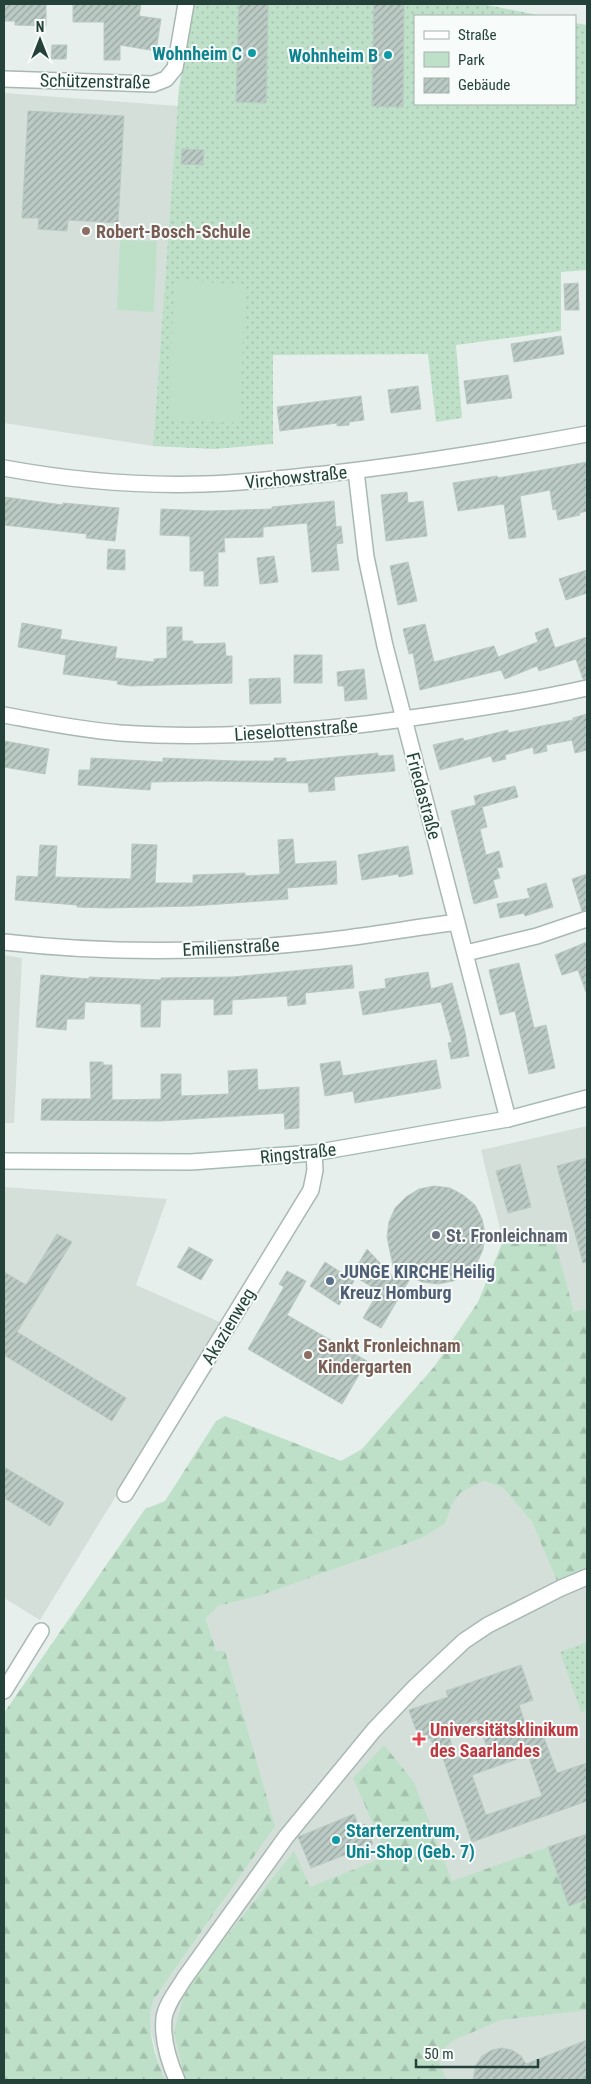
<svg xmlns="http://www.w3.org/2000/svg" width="591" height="2084" font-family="'Roboto Condensed',sans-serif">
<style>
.built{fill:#d4dfda}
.green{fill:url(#green-dots)}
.forest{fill:url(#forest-firs)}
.pitch{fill:#bfe0c8}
.building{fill:url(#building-hatch);stroke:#b8c9c2;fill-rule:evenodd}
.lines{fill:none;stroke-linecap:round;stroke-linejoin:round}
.street-casing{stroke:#a8b8b2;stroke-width:18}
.secondary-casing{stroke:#a4bbb3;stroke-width:18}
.street{stroke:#fff;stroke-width:15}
.secondary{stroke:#fff;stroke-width:15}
.culture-dot{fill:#0f9aa8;stroke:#f7fbf9;stroke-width:2}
.education-dot{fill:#8d6e63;stroke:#f7fbf9;stroke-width:2}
.worship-dot{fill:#6b7280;stroke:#f7fbf9;stroke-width:2}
.service-dot{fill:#5c6f8a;stroke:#f7fbf9;stroke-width:2}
.health-dot{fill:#e0444e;stroke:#f7fbf9;stroke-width:2}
.labels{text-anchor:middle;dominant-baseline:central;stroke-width:4;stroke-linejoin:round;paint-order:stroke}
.culture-label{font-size:18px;font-weight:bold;fill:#0d838f;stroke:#f7fbf9;text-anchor:end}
.street-label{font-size:18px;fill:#24423a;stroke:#f7fbf9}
.education-label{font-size:18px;font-weight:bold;fill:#785e54;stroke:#f7fbf9;text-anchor:start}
.worship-label{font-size:18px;font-weight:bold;fill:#5b616d;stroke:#f7fbf9;text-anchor:start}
.service-label{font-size:18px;font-weight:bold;fill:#4e5e75;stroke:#f7fbf9;text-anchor:start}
.health-label{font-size:18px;font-weight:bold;fill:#be3a42;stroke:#f7fbf9;text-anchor:start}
</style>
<defs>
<pattern id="green-dots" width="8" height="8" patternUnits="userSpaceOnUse" patternTransform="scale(1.25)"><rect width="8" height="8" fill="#bfe0c8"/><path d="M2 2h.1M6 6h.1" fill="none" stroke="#a4c1ad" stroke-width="1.8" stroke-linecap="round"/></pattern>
<pattern id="forest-firs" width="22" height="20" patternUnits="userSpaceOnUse" patternTransform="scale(1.25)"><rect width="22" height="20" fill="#bfe0c8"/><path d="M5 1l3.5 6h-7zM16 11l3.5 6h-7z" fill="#a4c1ad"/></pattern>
<pattern id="building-hatch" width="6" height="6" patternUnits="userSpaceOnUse" patternTransform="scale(1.25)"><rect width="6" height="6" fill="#bbcac4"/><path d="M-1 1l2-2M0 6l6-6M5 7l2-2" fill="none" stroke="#98a6a0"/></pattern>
</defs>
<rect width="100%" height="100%" fill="#e6efeb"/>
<path class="built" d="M 4,93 L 178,106 L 153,446 L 4,423 Z
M 4,955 L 22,958 L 14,1123 L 4,1123 Z
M 587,1126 L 587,1309 L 574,1313 L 551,1231 L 503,1241 L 481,1150 Z
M 4,1187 L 167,1199 L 136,1285 L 222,1323 L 40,1620 L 4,1598 Z
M 484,1481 L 503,1488 L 532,1522 L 557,1580 L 587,1570 L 587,2080 L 165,2080 L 160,2068 L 150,2027 L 150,2010 L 153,2001 L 221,1904 L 225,1651 L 216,1651 L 206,1617 L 218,1606 L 259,1596 L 422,1538 L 445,1524 L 453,1503 L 460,1493 Z"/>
<path class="green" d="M 194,4 L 482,4 L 543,16 L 415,16 L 415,104 L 575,104 L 575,23 L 587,25 L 587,270 L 561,272 L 561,331 L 456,345 L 462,418 L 436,422 L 428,354 L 273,355 L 273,444 L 214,449 L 153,446 L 179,88 Z
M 587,1642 L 587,1710 L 581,1712 L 560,1652 Z"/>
<path class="forest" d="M 552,1230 L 574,1312 L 587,1309 L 587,1570 L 557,1581 L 532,1522 L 503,1488 L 484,1481 L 460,1493 L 453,1503 L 445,1524 L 422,1538 L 259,1596 L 218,1606 L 206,1618 L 216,1651 L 225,1651 L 275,1826 L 153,2001 C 145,2025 155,2057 165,2080 L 4,2080 L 4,1713 L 145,1509 L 165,1501 L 216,1421 L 225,1416 L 341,1461 L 362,1449 L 434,1367 L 478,1302 L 503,1241 Z
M 384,1745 L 414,1782 L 452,1881 L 548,1847 L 569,1905 L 587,1899 L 587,2010 L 501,2020 L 452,2041 L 437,2056 L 446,2080 L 185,2080 L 174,2032 L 183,1999 L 195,1976 L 294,1851 L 310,1887 L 387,1856 L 353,1778 Z"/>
<path class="pitch" d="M 120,240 L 157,241 L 154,312 L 117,310 Z
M 174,281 L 245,284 L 240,423 L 169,420 Z"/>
<path class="building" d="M 4,4 L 46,4 L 46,26 L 15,25 L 15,21 L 4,21 Z
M 73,4 L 141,4 L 139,16 L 161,19 L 156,51 L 120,45 L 120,60 L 104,60 L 104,22 L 73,22 Z
M 239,4 L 268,4 L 266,103 L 236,102 Z
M 374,4 L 404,4 L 403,107 L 372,106 Z
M 52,45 L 67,45 L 66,59 L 51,59 Z
M 28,111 L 124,116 L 118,223 L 68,220 L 67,231 L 38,229 L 39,218 L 22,218 Z
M 182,149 L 204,150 L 203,165 L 181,164 Z
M 578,283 L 579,310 L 565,310 L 564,284 Z
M 561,336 L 564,354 L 514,362 L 511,344 Z
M 508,375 L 512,398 L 467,404 L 464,381 Z
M 418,386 L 421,409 L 391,413 L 388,390 Z
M 361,396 L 364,420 L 349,422 L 349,425 L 337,426 L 337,423 L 280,431 L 277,407 Z
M 587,462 L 587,511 L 579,513 L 580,515 L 558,520 L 556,509 L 553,510 L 550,490 L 520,496 L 526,537 L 509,539 L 504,504 L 458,511 L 453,483 L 497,476 L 498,478 Z
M 407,492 L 408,503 L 423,501 L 427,536 L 386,541 L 381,495 Z
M 4,497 L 63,505 L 63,503 L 119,508 L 115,541 L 86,538 L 87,534 L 4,525 Z
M 334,501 L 336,527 L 341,526 L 343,543 L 336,544 L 339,570 L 312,572 L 307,523 L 263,527 L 263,537 L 224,538 L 225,552 L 218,552 L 218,586 L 204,586 L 204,571 L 190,571 L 190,536 L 160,535 L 161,509 L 208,511 L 272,509 L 272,507 Z
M 108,549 L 125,550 L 125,570 L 107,569 Z
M 274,556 L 278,582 L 260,584 L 257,558 Z
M 408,562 L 417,601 L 398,605 L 390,566 Z
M 587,570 L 587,593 L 566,600 L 559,579 Z
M 22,623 L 62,630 L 60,639 L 117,647 L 115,658 L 154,662 L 154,659 L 167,658 L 167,627 L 182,627 L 182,641 L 193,641 L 193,644 L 225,643 L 226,656 L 232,656 L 232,683 L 131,686 L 117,684 L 118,681 L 63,674 L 66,655 L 18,647 Z
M 425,624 L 434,662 L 494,646 L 498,657 L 538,642 L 535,633 L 548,628 L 555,648 L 587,637 L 587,679 L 583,679 L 576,659 L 539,671 L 537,666 L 505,679 L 501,670 L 420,690 L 413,653 L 409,654 L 403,629 Z
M 294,655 L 322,655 L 322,683 L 294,683 Z
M 364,669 L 367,699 L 345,701 L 344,686 L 338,686 L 337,672 Z
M 280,678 L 281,703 L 250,704 L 249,679 Z
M 587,714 L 587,750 L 575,753 L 572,740 L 546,745 L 547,751 L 534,754 L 533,747 L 505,755 L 506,759 L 493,762 L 491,756 L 440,770 L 433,745 L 463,738 L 464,741 L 508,730 L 508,733 L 547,725 L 573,720 L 573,718 Z
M 4,741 L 49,749 L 45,774 L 4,767 Z
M 378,753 L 378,756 L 393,755 L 395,771 L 334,777 L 335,790 L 309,792 L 308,783 L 208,781 L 151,782 L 150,790 L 78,785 L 79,770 L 90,770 L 91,758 L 163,762 L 163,758 L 236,761 L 274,761 L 274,758 L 286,758 L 286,762 Z
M 515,786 L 518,797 L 482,807 L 487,827 L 480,829 L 486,855 L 499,851 L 503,867 L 497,868 L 500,878 L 493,880 L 498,897 L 474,904 L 451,811 L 476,805 L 474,796 Z
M 293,839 L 295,864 L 336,861 L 337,884 L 287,888 L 288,899 L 193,906 L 107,908 L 77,907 L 77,905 L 15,900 L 17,876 L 38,877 L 40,845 L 57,846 L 55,877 L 131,879 L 132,844 L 157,845 L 155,883 L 193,883 L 193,875 L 245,873 L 245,876 L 280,874 L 278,840 Z
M 408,846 L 413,874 L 399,877 L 398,874 L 362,880 L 358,855 Z
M 587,874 L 587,910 L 582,911 L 572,879 Z
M 546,883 L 553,907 L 525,916 L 524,913 L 500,918 L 497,904 L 530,898 L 527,889 Z
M 587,942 L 587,992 L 586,992 L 578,970 L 562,975 L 555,955 Z
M 519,963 L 534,1028 L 546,1025 L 555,1068 L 529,1074 L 515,1011 L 500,1015 L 489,970 Z
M 352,965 L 354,988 L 305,993 L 306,1004 L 288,1006 L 287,996 L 232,1000 L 232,1014 L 214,1015 L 214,999 L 161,1000 L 160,1027 L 141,1027 L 141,1004 L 85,1002 L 84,1019 L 67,1019 L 66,1030 L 36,1027 L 41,975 L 89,979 L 89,977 L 161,980 L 161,978 L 233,977 Z
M 428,972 L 431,989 L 452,983 L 465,1032 L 469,1056 L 451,1059 L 448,1043 L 452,1042 L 441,1002 L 363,1015 L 359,992 L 386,988 L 385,979 Z
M 436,1060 L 441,1088 L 355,1103 L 353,1091 L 325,1096 L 320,1064 L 340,1061 L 343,1076 Z
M 90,1062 L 103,1062 L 103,1065 L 112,1065 L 112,1100 L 161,1099 L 161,1074 L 181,1074 L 181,1096 L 229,1094 L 228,1071 L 257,1069 L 258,1090 L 299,1087 L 299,1128 L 285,1129 L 284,1113 L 161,1121 L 41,1120 L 42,1099 L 91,1099 Z
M 587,1158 L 587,1262 L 583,1263 L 557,1166 Z
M 520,1164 L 531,1207 L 508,1213 L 496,1171 Z
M 434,1186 L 450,1188 L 463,1195 L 475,1205 L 482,1219 L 485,1233 L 483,1249 L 477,1263 L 466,1274 L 453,1281 L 438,1284 L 422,1282 L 411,1277 L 381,1328 L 363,1318 L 379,1291 L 352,1275 L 367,1249 L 396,1280 L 387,1237 L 389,1222 L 395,1208 L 406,1197 L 419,1189 Z
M 57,1234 L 72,1242 L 17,1332 L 126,1398 L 112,1421 L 4,1355 L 4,1272 L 26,1285 Z
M 189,1247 L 213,1260 L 201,1280 L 177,1267 Z
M 325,1262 L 354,1281 L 339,1305 L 310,1286 Z
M 287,1271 L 306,1281 L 287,1315 L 367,1361 L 342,1404 L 248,1349 L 284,1287 L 279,1284 Z
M 4,1467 L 64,1503 L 50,1526 L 4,1498 Z
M 521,1665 L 533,1700 L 519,1705 L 528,1732 L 540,1727 L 557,1773 L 587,1763 L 587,1801 L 472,1842 L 437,1741 L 432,1743 L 430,1738 L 420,1741 L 409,1710 L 448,1697 L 446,1691 ZM 477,1720 L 487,1747 L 456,1758 L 447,1730 ZM 528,1755 L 542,1796 L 486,1815 L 472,1775 Z
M 354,1814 L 359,1827 L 365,1824 L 373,1844 L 311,1868 L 298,1837 Z
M 587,1834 L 587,1899 L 569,1906 L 548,1847 Z
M 587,2040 L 587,2080 L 473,2080 L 476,2065 L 482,2056 L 492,2050 L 502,2048 L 512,2050 L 521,2056 L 526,2064 Z"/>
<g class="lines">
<g class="street-casing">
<path id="street" d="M 4,79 L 153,84 L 166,79 L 175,68 L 186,4
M 4,468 C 69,480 138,486 204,484 C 244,483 284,478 325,474 C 413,464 500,450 587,434
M 356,471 L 366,557 L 385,646 L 508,1119
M 4,715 C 42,722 81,730 120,733 C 217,740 315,732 411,718 C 470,710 529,701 587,688
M 4,942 C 109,954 217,953 322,941 C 367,936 412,928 457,922
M 466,953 L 537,936 L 587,919
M 125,1494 L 311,1190 L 315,1170 L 314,1153
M 4,1691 L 41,1631
M 177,2080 C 169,2062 162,2039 164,2018 C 166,2004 177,1991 184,1979 L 286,1837 L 374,1730 L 415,1687 L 464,1641 L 488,1625 L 561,1588 L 587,1577"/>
</g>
<g class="secondary-casing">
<path id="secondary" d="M 4,1161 L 191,1162 L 314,1153 L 508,1119 L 587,1098"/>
</g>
<use href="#street" class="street"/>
<use href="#secondary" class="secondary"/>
</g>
<g class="culture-dot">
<circle cx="252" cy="53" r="5"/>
<circle cx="388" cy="55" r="5"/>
<circle cx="336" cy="1840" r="5"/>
</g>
<g class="education-dot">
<circle cx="86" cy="231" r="5"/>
<circle cx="308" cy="1355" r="5"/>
</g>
<circle class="worship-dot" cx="436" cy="1235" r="5"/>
<circle class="service-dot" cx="330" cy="1281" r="5"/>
<path class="health-dot" d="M416.5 1731.5h5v5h5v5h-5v5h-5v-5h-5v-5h5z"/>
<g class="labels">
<g class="culture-label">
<text x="242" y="53">Wohnheim C</text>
<text x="378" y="55">Wohnheim B</text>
<text x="346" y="1830" text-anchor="start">Starterzentrum,<tspan x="346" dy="21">Uni-Shop (Geb. 7)</tspan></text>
</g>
<g class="street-label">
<text transform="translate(95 81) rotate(1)">Schützenstraße</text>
<text transform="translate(296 477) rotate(-6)">Virchowstraße</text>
<text transform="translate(296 730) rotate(-4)">Lieselottenstraße</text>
<text transform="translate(424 796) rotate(75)">Friedastraße</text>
<text transform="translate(231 947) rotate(-3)">Emilienstraße</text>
<text transform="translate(298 1153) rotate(-6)">Ringstraße</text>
<text transform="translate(228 1326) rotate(-59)">Akazienweg</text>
</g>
<g class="education-label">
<text x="96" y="231">Robert-Bosch-Schule</text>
<text x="318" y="1345">Sankt Fronleichnam<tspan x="318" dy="21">Kindergarten</tspan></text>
</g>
<g class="worship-label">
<text x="446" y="1235">St. Fronleichnam</text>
</g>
<g class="service-label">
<text x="340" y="1271">JUNGE KIRCHE Heilig<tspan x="340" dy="21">Kreuz Homburg</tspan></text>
</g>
<g class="health-label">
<text x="430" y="1729">Universitätsklinikum<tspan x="430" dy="21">des Saarlandes</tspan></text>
</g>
</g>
<rect width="591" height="2084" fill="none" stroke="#24423a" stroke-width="10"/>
<rect x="414" y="15" width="162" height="90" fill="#f7fbf9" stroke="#a3b1ad"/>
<rect x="424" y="31" width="25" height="8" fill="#ffffff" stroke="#a3b1ad"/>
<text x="458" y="40" font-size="15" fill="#24423a">Straße</text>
<rect x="424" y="52" width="25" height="15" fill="#bfe0c8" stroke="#a3b1ad"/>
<text x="458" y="65" font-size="15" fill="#24423a">Park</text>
<rect x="424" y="78" width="25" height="15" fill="url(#building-hatch)" stroke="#a3b1ad"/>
<text x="458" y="90" font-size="15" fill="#24423a">Gebäude</text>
<g transform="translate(40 40)" stroke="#f7fbf9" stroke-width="4" paint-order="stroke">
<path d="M0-4L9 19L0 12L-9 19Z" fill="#24423a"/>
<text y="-8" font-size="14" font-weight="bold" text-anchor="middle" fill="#24423a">N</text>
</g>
<path d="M416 2059v8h122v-8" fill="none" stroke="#24423a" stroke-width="2.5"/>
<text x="424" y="2059" font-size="15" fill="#24423a" stroke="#f7fbf9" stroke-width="4" paint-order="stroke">50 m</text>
</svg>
